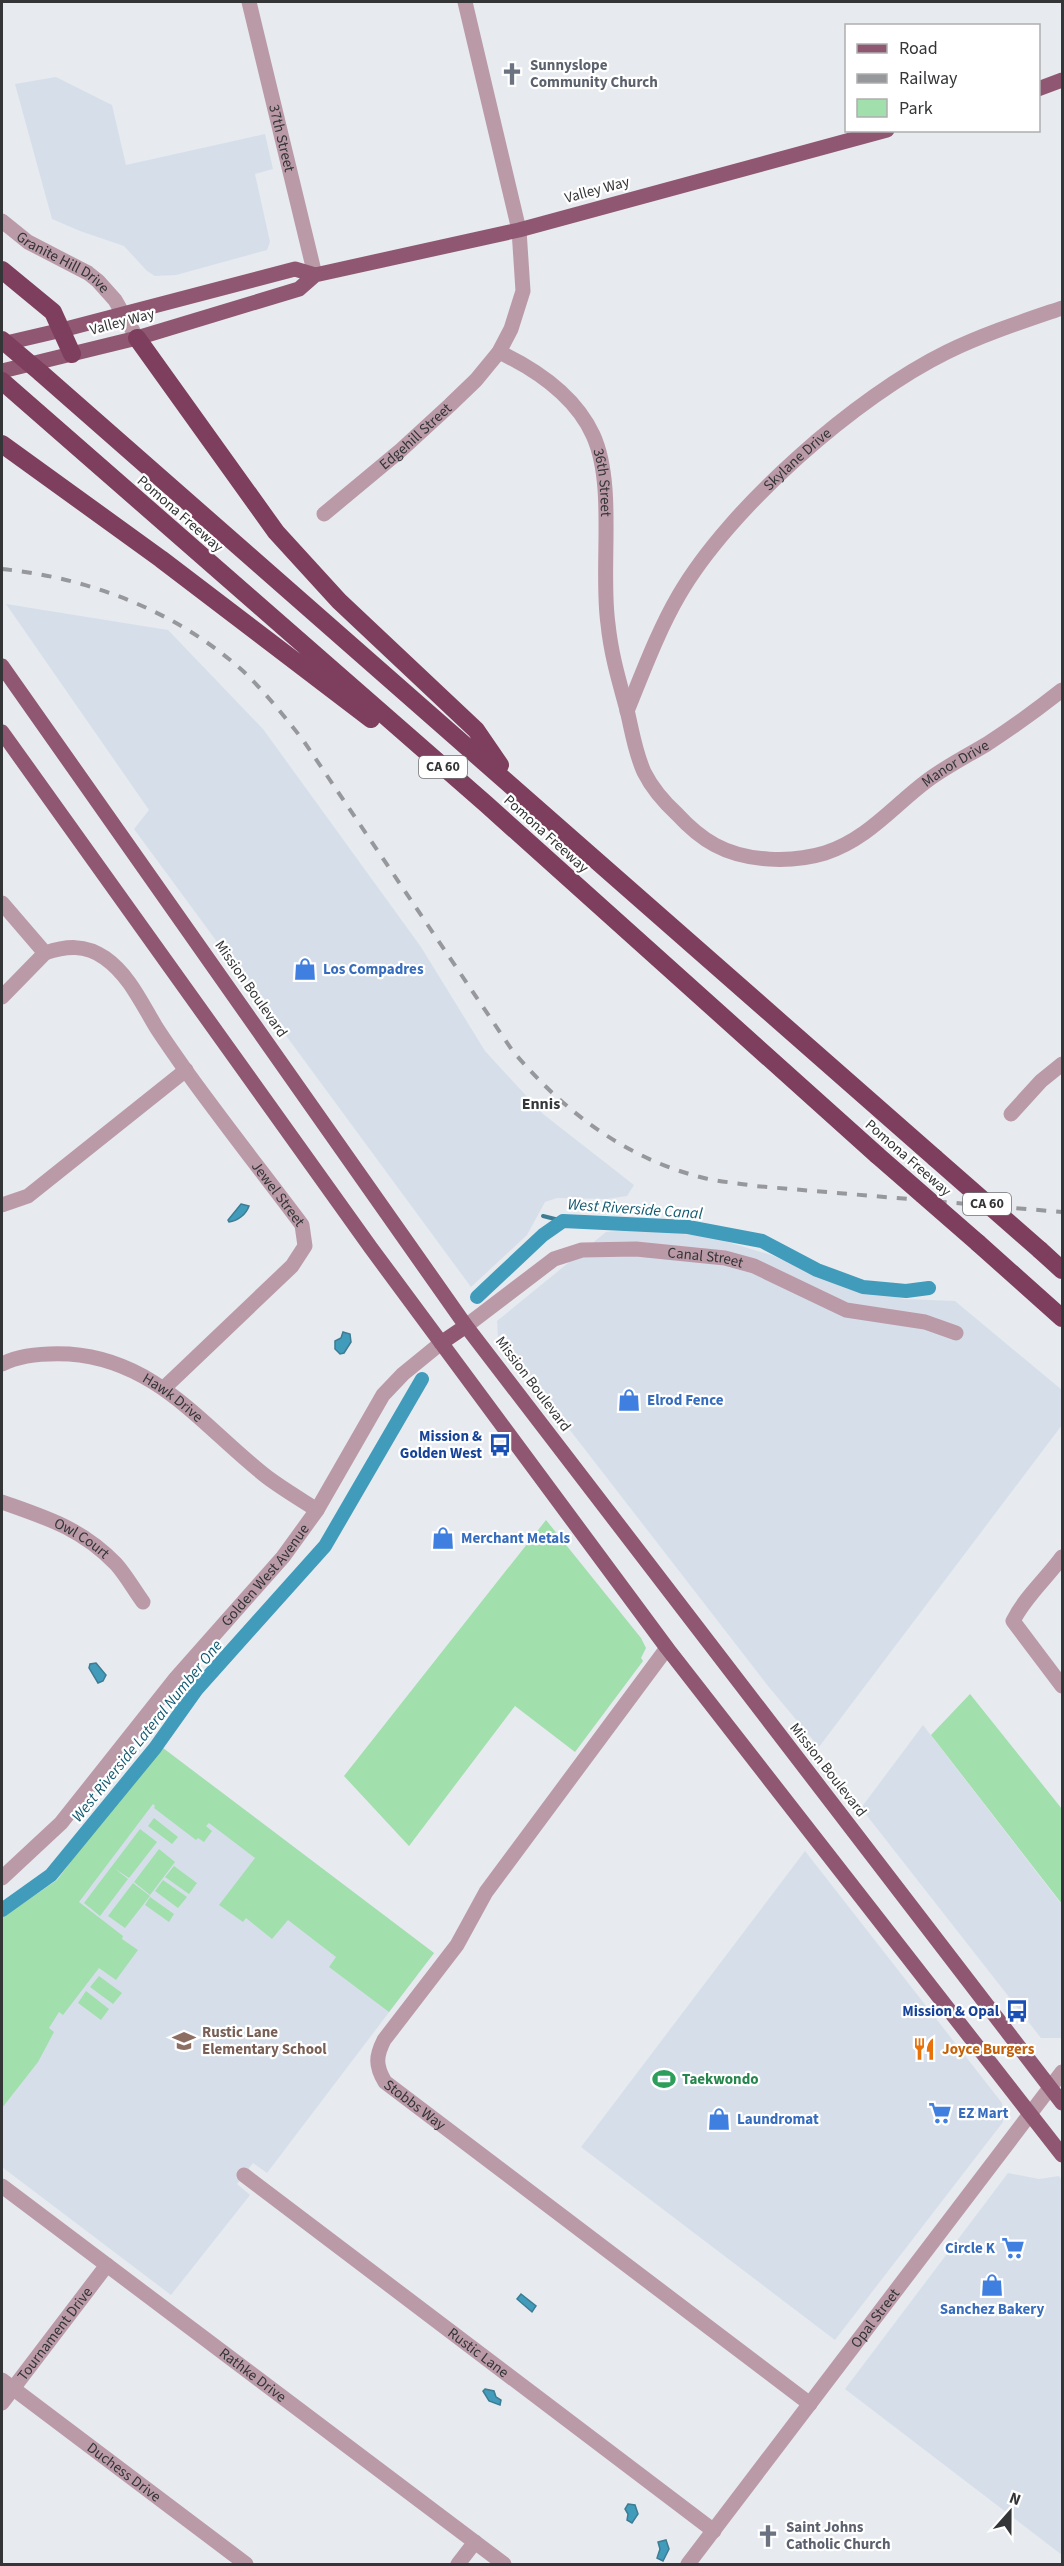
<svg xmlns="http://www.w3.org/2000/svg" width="1064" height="2566" font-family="'Source Sans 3',sans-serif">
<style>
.built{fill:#d6dfe9}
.green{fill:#a1dfac}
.water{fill:#419bbb;stroke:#3d7c93;stroke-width:1.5}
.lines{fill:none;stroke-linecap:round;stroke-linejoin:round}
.stream{stroke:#3d7c93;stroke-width:4}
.canal{stroke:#419bbb;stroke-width:14}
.minor{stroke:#bb9aa8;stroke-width:15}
.tertiary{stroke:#bb9aa8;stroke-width:15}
.primary{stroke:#8f5771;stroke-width:15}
.motorway{stroke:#7e3e5d;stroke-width:18}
.rail{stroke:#96989c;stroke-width:4;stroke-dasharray:10 10;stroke-linecap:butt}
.motorway-bridge{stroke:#7e3e5d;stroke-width:18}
.labels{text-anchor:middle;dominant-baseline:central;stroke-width:4.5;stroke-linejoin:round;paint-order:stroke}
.shield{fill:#fff;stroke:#717273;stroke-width:1.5}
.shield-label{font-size:14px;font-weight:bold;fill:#343537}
.worship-label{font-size:15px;font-weight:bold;fill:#5b616d;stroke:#fff;text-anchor:start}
.street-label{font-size:15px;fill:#343537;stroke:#fff}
.shop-label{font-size:15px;font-weight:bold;fill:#366cbe;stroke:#fff;text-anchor:start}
.transit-label{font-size:15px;font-weight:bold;fill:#164399;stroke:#fff;text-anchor:end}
.education-label{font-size:15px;font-weight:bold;fill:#785e54;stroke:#fff;text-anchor:start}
.food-label{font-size:15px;font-weight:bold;fill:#c56008;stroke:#fff;text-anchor:start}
.leisure-label{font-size:15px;font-weight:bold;fill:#27864d;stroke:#fff;text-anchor:start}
.neighbourhood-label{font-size:16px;font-weight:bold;fill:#34383b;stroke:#fff}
.water-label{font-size:16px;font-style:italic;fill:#125a71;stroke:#fff}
</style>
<rect width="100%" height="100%" fill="#e7eaef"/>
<path class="built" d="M 56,77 L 112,105 L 126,165 L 265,134 L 273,169 L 255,174 L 270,242 L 267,250 L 176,275 L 155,276 L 147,271 L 124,246 L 80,231 L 52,219 L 15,84 Z
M 6,604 L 168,630 L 263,729 L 421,947 L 485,1051 L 543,1114 L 634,1185 L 627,1196 L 607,1199 L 557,1198 L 545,1202 L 527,1235 L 471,1287 L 134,829 L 149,810 Z
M 635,1229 L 711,1237 L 771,1255 L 842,1283 L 904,1299 L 955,1301 L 1062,1390 L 1062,1425 L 819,1747 L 768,1686 L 498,1337 L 497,1321 L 606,1232 Z
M 923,1725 L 1062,1905 L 1062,2038 L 1041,2038 L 861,1808 Z
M 159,1745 L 434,1953 L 267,2173 L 253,2163 L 237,2184 L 250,2195 L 171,2295 L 2,2167 L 2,1918 L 57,1880 Z
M 805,1851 L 1002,2103 L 1003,2119 L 1003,2122 L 835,2340 L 581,2147 Z
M 1008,2173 L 1039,2179 L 1059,2176 L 1062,2181 L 1062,2555 L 845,2389 Z"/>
<path class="green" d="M 546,1520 L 641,1638 L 646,1648 L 641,1658 L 643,1661 L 575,1752 L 515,1706 L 409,1846 L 344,1776 Z
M 970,1694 L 1062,1809 L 1062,1904 L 931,1735 Z
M 159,1745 L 434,1953 L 389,2012 L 329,1967 L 336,1957 L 288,1920 L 272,1939 L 246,1918 L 243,1922 L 219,1905 L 255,1858 L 209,1823 L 206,1826 L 212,1831 L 204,1842 L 198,1838 L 196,1840 L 154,1808 L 155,1806 L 153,1804 L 79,1902 L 123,1936 L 122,1939 L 138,1950 L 116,1980 L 99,1968 L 63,2015 L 59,2012 L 49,2028 L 54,2032 L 38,2062 L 2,2108 L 2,1918 L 57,1880 Z
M 154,1818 L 178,1837 L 172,1844 L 148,1826 Z
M 140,1829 L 157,1842 L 129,1878 L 114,1868 L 128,1879 L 100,1916 L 84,1903 Z
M 159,1849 L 175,1862 L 150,1895 L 134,1882 Z
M 174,1866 L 197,1883 L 189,1894 L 165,1877 Z
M 163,1880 L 187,1897 L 178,1908 L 155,1891 Z
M 133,1883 L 150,1896 L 125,1928 L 108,1916 Z
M 150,1897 L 174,1914 L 169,1922 L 145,1905 Z
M 99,1976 L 122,1993 L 113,2004 L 90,1987 Z
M 86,1991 L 109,2009 L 101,2020 L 78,2003 Z"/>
<path class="water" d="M 241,1204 L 249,1206 C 246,1215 237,1221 229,1222 L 228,1220 Z
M 343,1332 L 350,1334 L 351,1342 L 344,1353 L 340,1354 L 335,1349 L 335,1341 L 341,1338 Z
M 96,1663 L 106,1675 L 103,1681 L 98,1683 L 89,1668 L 90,1664 Z
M 521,2294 L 536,2306 L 532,2312 L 517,2299 Z
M 485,2389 L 494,2391 L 496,2397 L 501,2400 L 500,2405 L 489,2401 L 483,2391 Z
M 628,2504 L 635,2505 L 638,2514 L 632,2523 L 627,2520 L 628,2514 L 625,2509 Z
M 666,2540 L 669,2549 L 663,2561 L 657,2558 L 660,2549 L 658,2542 Z"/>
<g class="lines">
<path class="stream" d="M 543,1216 L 563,1221"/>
<path class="canal" d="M 477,1297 L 543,1235 L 563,1221 L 688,1227 L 762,1241 L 817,1270 L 863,1287 L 906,1291 L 929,1288
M 2,1910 L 51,1875 L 155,1748 L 197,1689 L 325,1546 L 422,1379"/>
<g class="minor">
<path id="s1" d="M 249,2 L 315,275"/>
<path id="s2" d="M 499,352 C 537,370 575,396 593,435 C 616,485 600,569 608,624 C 611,654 619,681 627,710 C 632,731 635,752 644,772 C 652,788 664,802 677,814 C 688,826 700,837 715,845 C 746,862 792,863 825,853 C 868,839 893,806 928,780 C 947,766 967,756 987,744 C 1013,727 1038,709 1062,690"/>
<path id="s3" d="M 324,514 L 401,450 L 450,405 L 476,380 L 499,352 L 511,329 L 523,291 L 519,230 L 465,2"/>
<path id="s4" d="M 627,711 C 643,672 658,631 679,595 C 730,507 857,396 947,352 C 984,334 1024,321 1062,308"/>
<path id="s5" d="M 2,903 L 45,953 C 66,946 85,944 105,958 C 129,975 141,1002 156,1027 C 165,1041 175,1055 184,1068 C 222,1121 263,1173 302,1225 L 305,1246 L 292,1266 L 164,1388"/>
<path d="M 2,997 L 45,953"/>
<path d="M 1011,1114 L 1041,1081 L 1062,1064"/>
<path d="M 2,1205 L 28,1196 L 186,1070"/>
<path id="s6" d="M 466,1326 L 554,1259 L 582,1250 L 636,1249 L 725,1258 L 754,1266 L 846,1310 L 925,1322 L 956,1333"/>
<path id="s7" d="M 2,1364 C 22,1354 46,1353 69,1354 C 157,1360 203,1427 267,1477 C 283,1489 300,1499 317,1510"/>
<path id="s8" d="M 2,1502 C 47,1518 81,1528 116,1564 C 126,1575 134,1590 143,1602"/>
<path d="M 1062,1557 C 1046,1579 1025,1597 1013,1621 L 1062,1686"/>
<path id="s9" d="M 667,1648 L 486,1892 L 457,1945 L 384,2040 C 376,2056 375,2065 385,2082 L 810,2404"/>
<path id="s10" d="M 2,1878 L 61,1823 L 176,1678 L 283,1557 L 317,1510 L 383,1395 L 403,1374 L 441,1343"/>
<path d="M 1030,2114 L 1062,2072"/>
<path id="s11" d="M 244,2175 L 714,2531"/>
<path id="s12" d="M 2,2186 L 504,2564"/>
<path id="s13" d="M 2,2380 L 246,2564"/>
<path id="s14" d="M 2,2403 L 107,2265"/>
<path d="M 458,2564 L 475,2542"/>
</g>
<g class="tertiary">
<path id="s15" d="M 2,221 L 28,242 L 88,273 L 98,281 L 115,300 L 137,338"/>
<path id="s16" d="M 688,2564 L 1030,2114"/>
</g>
<path class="primary" d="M 1038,89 L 1062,80
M 2,344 L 62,330 L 295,269 L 315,275 L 519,230 L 887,130
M 2,371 L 137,338 L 299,289 L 315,275
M 2,666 L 466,1326 L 1062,2103
M 2,732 L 371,1248 L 667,1648 L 1062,2155
M 441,1343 L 466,1326"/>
<path class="motorway" d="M 2,270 L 53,312 L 72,354
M 137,338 L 276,532 L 339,601 L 476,730 L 500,765
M 41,373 L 935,1158
M 2,381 L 486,804 L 877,1155
M 2,444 L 161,559 L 371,719
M 978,1243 L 1062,1318
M 1040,1250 L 1062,1270"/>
<path class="rail" d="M 2,569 C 90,578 176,611 243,671 C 265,692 284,716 303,740 L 512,1050 C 563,1111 626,1159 704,1178 C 721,1182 738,1183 755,1186 L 1062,1212"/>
<path class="motorway-bridge" d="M 2,340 L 41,373
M 877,1155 L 978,1243
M 935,1158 L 1040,1250"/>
</g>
<defs>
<g id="church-bare" transform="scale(1.8)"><path d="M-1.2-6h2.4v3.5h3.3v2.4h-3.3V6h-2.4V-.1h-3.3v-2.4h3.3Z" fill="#6b7280" stroke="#fff" stroke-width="2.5" paint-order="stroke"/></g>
<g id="shop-bare" transform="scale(1.8)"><path d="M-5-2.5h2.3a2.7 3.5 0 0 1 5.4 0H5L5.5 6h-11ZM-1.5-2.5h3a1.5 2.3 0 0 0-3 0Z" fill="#3f7fe0" stroke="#fff" stroke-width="2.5" paint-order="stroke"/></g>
<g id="bus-bare" transform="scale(1.8)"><path d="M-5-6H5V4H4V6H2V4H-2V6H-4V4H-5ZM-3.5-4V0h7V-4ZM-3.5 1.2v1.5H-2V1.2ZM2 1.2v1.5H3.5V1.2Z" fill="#1a4fb4" stroke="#fff" stroke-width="2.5" paint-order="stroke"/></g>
<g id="school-bare" transform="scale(1.8)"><path d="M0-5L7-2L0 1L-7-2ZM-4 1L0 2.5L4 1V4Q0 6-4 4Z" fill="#8d6e63" stroke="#fff" stroke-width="2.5" paint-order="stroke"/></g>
<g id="restaurant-bare" transform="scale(1.8)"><path d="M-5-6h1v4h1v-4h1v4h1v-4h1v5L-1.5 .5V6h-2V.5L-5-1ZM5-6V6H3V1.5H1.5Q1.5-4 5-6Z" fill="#e8710a" stroke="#fff" stroke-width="2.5" paint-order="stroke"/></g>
<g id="stadium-bare" transform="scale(1.8)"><path d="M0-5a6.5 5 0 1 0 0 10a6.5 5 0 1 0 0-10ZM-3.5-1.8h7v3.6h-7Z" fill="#2e9e5b" stroke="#fff" stroke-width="2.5" paint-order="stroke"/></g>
<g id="supermarket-bare" transform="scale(1.8)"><path d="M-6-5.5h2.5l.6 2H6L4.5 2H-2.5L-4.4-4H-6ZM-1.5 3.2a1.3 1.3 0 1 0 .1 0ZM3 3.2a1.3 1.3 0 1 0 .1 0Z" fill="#3f7fe0" stroke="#fff" stroke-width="2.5" paint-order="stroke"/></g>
</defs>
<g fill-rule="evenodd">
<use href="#church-bare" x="512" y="74"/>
<use href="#shop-bare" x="305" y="969"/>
<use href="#shop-bare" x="629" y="1400"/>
<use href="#bus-bare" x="500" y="1445"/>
<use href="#shop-bare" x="443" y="1538"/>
<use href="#bus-bare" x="1017" y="2011"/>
<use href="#school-bare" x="184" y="2041"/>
<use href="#restaurant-bare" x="924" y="2049"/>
<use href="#stadium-bare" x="664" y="2079"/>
<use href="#supermarket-bare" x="940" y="2113"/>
<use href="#shop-bare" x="719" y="2119"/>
<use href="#supermarket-bare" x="1013" y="2248"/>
<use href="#shop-bare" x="992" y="2285"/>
<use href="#church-bare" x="768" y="2536"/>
</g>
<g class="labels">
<g class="shield">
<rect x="419" y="756" width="48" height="22" rx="4.5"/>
<rect x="963" y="1193" width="48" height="22" rx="4.5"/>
</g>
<g class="shield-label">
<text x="443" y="767">CA 60</text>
<text x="987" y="1204">CA 60</text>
</g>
<g class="worship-label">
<text x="530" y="65">Sunnyslope<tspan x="530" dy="17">Community Church</tspan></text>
<text x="786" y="2527">Saint Johns<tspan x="786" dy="17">Catholic Church</tspan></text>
</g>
<g class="street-label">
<text stroke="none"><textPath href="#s1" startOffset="140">37th Street</textPath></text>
<text transform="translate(597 190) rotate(-15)">Valley Way</text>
<text stroke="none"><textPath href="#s15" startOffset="74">Granite Hill Drive</textPath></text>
<text transform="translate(122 322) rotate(-15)">Valley Way</text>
<text stroke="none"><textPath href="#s3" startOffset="120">Edgehill Street</textPath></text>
<text stroke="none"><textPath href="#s4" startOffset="308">Skylane Drive</textPath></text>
<text stroke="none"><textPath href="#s2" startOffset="177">36th Street</textPath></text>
<text transform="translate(180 514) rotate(41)">Pomona Freeway</text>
<text stroke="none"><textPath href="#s2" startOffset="846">Manor Drive</textPath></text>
<text transform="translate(546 834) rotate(42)">Pomona Freeway</text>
<text transform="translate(251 989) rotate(55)">Mission Boulevard</text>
<text transform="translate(908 1158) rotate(41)">Pomona Freeway</text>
<text stroke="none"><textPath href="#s5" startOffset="422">Jewel Street</textPath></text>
<text stroke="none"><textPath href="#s6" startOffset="264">Canal Street</textPath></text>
<text transform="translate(533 1384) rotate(53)">Mission Boulevard</text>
<text stroke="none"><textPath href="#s7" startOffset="183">Hawk Drive</textPath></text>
<text stroke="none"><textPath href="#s8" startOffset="88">Owl Court</textPath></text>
<text stroke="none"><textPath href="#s10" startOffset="402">Golden West Avenue</textPath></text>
<text transform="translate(828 1770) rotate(52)">Mission Boulevard</text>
<text stroke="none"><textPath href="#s9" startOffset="566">Stobbs Way</textPath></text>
<text stroke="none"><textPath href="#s16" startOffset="309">Opal Street</textPath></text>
<text stroke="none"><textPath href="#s14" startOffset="87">Tournament Drive</textPath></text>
<text stroke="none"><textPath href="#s11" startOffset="294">Rustic Lane</textPath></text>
<text stroke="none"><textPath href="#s12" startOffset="314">Rathke Drive</textPath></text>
<text stroke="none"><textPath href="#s13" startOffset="153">Duchess Drive</textPath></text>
</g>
<g class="shop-label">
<text x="323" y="969">Los Compadres</text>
<text x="647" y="1400">Elrod Fence</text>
<text x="461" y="1538">Merchant Metals</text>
<text x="958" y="2113">EZ Mart</text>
<text x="737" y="2119">Laundromat</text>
<text x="995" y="2248" text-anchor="end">Circle K</text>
<text x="992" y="2309" text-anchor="middle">Sanchez Bakery</text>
</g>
<g class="transit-label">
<text x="482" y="1436">Mission &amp;<tspan x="482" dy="17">Golden West</tspan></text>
<text x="999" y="2011">Mission &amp; Opal</text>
</g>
<g class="education-label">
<text x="202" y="2032">Rustic Lane<tspan x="202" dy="17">Elementary School</tspan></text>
</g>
<g class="food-label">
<text x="942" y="2049">Joyce Burgers</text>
</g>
<g class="leisure-label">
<text x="682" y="2079">Taekwondo</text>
</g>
<g class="neighbourhood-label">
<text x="541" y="1104">Ennis</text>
</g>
<g class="water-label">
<text transform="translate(635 1209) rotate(4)">West Riverside Canal</text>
<text transform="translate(147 1731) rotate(-51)">West Riverside Lateral Number One</text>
</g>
</g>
<rect width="1064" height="2566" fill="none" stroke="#343537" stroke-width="6"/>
<rect x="845" y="24" width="195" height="108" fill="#ffffff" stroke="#aeaeaf" stroke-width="1.5"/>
<rect x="857" y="44" width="30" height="9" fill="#8f5771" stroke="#aeaeaf" stroke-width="1.5"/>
<text x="899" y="54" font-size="18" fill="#343537">Road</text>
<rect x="857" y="74" width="30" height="9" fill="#96989c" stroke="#aeaeaf" stroke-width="1.5"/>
<text x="899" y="84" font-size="18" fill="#343537">Railway</text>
<rect x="857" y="99" width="30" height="18" fill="#a1dfac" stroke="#aeaeaf" stroke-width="1.5"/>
<text x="899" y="114" font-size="18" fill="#343537">Park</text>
<g transform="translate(1010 2512) rotate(21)" stroke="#ffffff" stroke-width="4.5" paint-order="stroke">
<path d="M0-4.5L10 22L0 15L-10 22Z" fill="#343537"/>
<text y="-9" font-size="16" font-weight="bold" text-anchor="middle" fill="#343537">N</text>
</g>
</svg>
